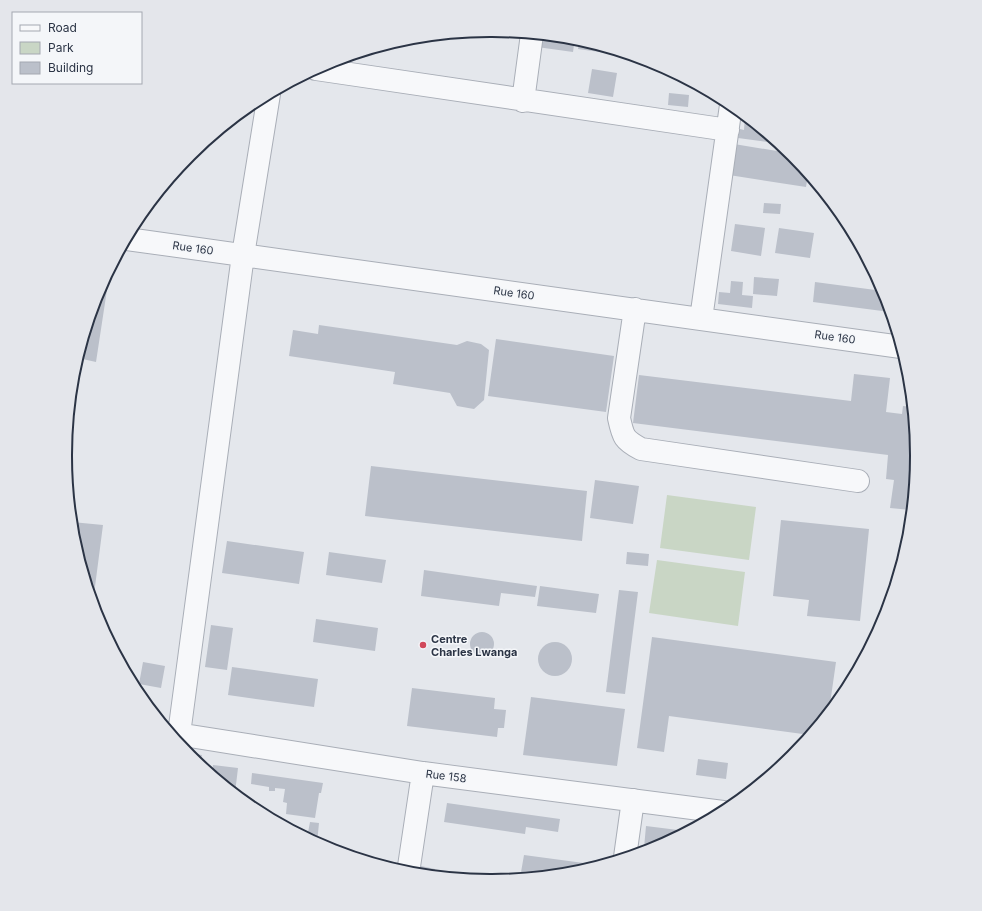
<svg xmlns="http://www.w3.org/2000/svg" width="982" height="911" font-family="Inter,sans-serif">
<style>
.green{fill:#c9d6c5}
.building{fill:#bbc0ca}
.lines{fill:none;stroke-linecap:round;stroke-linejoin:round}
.minor-casing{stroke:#a9aeb7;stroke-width:24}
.minor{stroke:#f7f8fa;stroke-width:22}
.poi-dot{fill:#d1495b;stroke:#f4f6f9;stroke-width:1.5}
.labels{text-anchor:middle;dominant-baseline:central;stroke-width:3;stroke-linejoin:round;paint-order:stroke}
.street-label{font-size:11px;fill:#2b3445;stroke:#f4f6f9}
.poi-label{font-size:11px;font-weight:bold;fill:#2b3445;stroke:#f4f6f9;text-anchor:start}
.rim{fill:none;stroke:#2b3445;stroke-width:2}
</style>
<rect width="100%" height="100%" fill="#e4e7ec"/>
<path class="green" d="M 667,495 L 756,507 L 749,560 L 660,548 Z
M 657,560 L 745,572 L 738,626 L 649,613 Z"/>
<path class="building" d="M 538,35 L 575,38 L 573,52 L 537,47 Z
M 579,40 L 615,51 L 614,54 L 578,49 Z
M 592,69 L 617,73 L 613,97 L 588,93 Z
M 669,93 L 689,95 L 688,107 L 668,105 Z
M 745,116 L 769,136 L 768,142 L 738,138 L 740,129 L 744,130 Z
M 734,144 L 789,153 L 808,175 L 806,187 L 729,175 Z
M 764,203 L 781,204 L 780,214 L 763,213 Z
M 735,224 L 765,228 L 761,256 L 731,251 Z
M 779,228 L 814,233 L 810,258 L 775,253 Z
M 110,270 L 96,362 L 78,358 L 98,292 Z
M 754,277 L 779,279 L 777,296 L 753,294 Z
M 731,281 L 743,282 L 742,295 L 753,296 L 752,308 L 718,304 L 719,292 L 730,293 Z
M 815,282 L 883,291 L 890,312 L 813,302 Z
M 319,325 L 457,345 L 467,341 L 481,344 L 489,350 L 484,400 L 474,409 L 457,406 L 450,393 L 393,384 L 395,372 L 289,356 L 293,330 L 318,334 Z
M 496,339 L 614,356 L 606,412 L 488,396 Z
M 854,374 L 890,378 L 886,412 L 902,414 L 903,406 L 912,407 L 916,456 L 911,510 L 890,508 L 894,480 L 886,479 L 888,455 L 633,423 L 639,375 L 851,401 Z
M 371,466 L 587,491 L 582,541 L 365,516 Z
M 595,480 L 639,486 L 633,524 L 590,518 Z
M 781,520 L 869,529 L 860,621 L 807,616 L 809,600 L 773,596 Z
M 72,522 L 103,525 L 93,602 L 74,538 Z
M 227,541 L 304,552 L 299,584 L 222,573 Z
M 329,552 L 386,560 L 382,583 L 326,575 Z
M 627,552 L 649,554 L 648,566 L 626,564 Z
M 424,570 L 537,586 L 535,597 L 501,593 L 499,606 L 421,596 Z
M 540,586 L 599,594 L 596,613 L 537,606 Z
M 619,590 L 638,592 L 625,694 L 606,692 Z
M 316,619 L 378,628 L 375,651 L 313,642 Z
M 211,625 L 233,628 L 227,670 L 205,667 Z
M470 644a12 12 0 1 1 24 0a12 12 0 1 1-24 0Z
M 652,637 L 836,662 L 829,711 L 810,735 L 669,716 L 664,752 L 637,748 Z
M538 659a17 17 0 1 1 34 0a17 17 0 1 1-34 0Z
M 143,662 L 165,666 L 161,688 L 139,684 Z
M 232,667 L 318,679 L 314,707 L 228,695 Z
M 412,688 L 495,698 L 494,709 L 506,710 L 504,728 L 498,728 L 497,737 L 407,726 Z
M 531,697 L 625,709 L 617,766 L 523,755 Z
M 187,753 L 202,755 L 200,763 L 198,763 Z
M 698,759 L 728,763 L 726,779 L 696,775 Z
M 213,765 L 238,768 L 235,793 L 212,774 Z
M 252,773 L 323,783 L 321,793 L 319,793 L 315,818 L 286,814 L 287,803 L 283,802 L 285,789 L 275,788 L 275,791 L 269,791 L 269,787 L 251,784 Z
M 447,803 L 560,819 L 558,832 L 526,827 L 525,834 L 444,822 Z
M 264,814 L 279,816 L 278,822 Z
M 310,822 L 319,823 L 317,843 L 307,838 Z
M 646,826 L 686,831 L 654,849 L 644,848 Z
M 524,855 L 591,864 L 591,868 L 574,873 L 520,878 Z
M 421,866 L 435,869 L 434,875 L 420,874 Z
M 438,872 L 472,878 L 472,879 L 437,876 Z"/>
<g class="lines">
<g class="minor-casing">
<path id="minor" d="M 316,69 L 728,130
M 523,101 L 532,34
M 127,239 L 901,347
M 635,309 L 619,418 C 623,437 624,440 641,449 L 858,481
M 701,319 L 731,105
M 171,733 L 423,773 L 723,812
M 179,734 L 243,255 L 269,94
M 625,857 L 633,800
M 408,873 L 423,773"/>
</g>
<use href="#minor" class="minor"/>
</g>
<circle class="poi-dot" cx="423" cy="645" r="4"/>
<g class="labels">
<g class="street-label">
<text transform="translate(193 248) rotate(8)">Rue 160</text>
<text transform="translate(514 293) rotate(8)">Rue 160</text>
<text transform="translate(835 337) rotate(8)">Rue 160</text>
<text transform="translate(446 776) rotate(7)">Rue 158</text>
</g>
<g class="poi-label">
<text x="431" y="639">Centre<tspan x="431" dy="13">Charles Lwanga</tspan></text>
</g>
</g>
<path d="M0 0H982V911H0ZM490 37H492A418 418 0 0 1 910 455V456A418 418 0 0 1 492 874H490A418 418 0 0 1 72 456V455A418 418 0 0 1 490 37Z" fill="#e4e6eb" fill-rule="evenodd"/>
<path class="rim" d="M490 37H492A418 418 0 0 1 910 455V456A418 418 0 0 1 492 874H490A418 418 0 0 1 72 456V455A418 418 0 0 1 490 37Z"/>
<rect x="12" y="12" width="130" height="72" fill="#f4f6f9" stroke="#a4a8b1"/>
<rect x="20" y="25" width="20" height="6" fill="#f7f8fa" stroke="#a4a8b1"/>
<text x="48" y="32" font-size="12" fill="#2b3445">Road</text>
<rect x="20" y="42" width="20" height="12" fill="#c9d6c5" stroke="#a4a8b1"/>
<text x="48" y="52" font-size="12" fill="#2b3445">Park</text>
<rect x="20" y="62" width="20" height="12" fill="#bbc0ca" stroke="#a4a8b1"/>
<text x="48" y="72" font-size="12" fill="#2b3445">Building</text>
</svg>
